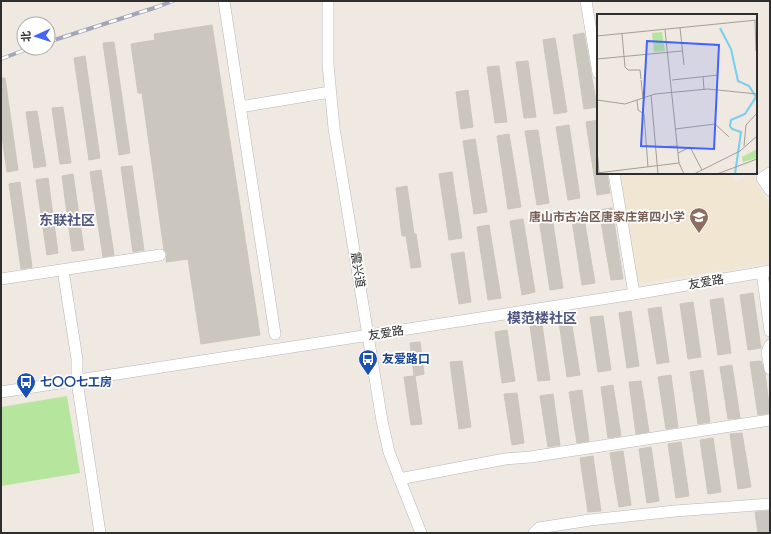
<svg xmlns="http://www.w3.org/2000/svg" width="771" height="534" font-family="'Space Grotesk','Noto Sans SC',sans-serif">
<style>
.education{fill:#f0e6d1}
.green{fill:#b6e59e}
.building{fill:#cbc7bf;stroke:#cbc5ba}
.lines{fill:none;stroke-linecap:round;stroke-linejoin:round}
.minor-casing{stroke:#b4b7c1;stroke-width:12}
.minor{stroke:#fff;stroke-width:11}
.rail-casing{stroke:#a3a6b8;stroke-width:4}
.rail{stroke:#fff;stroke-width:2.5;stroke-dasharray:8;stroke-linecap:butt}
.labels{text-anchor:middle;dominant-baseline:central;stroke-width:3.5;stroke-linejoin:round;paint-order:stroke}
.education-label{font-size:12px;font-weight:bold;fill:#785e54;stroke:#fff;text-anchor:end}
.street-label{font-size:12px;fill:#2e2e2e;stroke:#fff}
.transit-label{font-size:12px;font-weight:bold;fill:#164399;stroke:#fff;text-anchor:start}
.quarter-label{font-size:14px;font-weight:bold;fill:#4d5680;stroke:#fff}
.inset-river{fill:none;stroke:#75cff0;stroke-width:2}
.inset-road{fill:none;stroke:#a29e99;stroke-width:1}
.view{fill:#4264fb;fill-opacity:0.15;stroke:#4264fb;stroke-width:2}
.inset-edge{fill:none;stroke:#2e2e2e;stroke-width:2}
</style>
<rect width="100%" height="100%" fill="#efe9e1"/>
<path class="education" d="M 618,173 L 730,173 L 736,182 L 752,174 L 770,206 L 770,263 L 636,284 Z"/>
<path class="green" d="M 67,396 L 80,473 L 1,486 L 1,407 Z"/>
<path class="building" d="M 212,25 L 260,335 L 201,344 L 188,259 L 166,262 L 167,254 L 164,250 L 142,93 L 138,93 L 131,44 L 155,40 L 154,34 Z
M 584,33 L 597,107 L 584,109 L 573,35 Z
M 555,38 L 567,112 L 554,114 L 543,40 Z
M 114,42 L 130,153 L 119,155 L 103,43 Z
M 85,56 L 100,158 L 89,160 L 74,58 Z
M 528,61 L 536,117 L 524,118 L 516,62 Z
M 499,66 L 507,122 L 495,123 L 487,67 Z
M 1,78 L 5,78 L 18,170 L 7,172 L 1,129 Z
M 468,90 L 473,127 L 461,129 L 456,92 Z
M 63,107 L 71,163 L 60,164 L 52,108 Z
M 37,111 L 46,166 L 34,168 L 26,112 Z
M 598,120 L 598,173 L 607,173 L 610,193 L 597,195 L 586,122 Z
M 569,125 L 580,198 L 568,200 L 556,127 Z
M 538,130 L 549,203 L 537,205 L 525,131 Z
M 509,134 L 521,207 L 508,209 L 497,136 Z
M 475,139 L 487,212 L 474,214 L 463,141 Z
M 132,166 L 144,250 L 133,252 L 121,167 Z
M 101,170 L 114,255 L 103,257 L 90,172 Z
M 452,172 L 462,238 L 449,240 L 439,174 Z
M 73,174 L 84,250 L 72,251 L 62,176 Z
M 48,178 L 58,253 L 47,255 L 36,180 Z
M 20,182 L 32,267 L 21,269 L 9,184 Z
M 407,186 L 414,234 L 416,234 L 421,267 L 411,268 L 406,236 L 402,236 L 396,188 Z
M 612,208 L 623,279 L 611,280 L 599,210 Z
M 583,212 L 595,283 L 582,285 L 571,214 Z
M 552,217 L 563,288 L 550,290 L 539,219 Z
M 523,219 L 535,292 L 522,295 L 510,221 Z
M 489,225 L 501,298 L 488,300 L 477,227 Z
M 464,252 L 471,302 L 459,304 L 451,254 Z
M 753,293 L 761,348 L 748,350 L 740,295 Z
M 723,298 L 731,353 L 718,355 L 710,300 Z
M 693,302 L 701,357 L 688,359 L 680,304 Z
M 661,307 L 669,362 L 657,364 L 648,309 Z
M 631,311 L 639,366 L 627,368 L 619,313 Z
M 603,316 L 611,370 L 598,372 L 590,317 Z
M 571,320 L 580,375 L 567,377 L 559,322 Z
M 542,325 L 550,380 L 538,381 L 530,326 Z
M 507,330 L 515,381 L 502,383 L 495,332 Z
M 420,342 L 424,374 L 415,376 L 422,424 L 411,425 L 404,377 L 414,376 L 410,343 Z
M 462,361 L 471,427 L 459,429 L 450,362 Z
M 761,361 L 765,373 L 770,413 L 758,415 L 750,362 Z
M 732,365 L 740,418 L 728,419 L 720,367 Z
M 703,370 L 710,422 L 698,424 L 690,372 Z
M 671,375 L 678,427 L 666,429 L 658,377 Z
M 641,381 L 649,432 L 636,434 L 629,382 Z
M 613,385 L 621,436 L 608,438 L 601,387 Z
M 582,390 L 589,441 L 577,443 L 569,392 Z
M 517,393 L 524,443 L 512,445 L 504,394 Z
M 553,394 L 560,445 L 548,447 L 540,396 Z
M 742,433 L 751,487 L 738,489 L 730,434 Z
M 713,438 L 721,492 L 708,494 L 700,440 Z
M 681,442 L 689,496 L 676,498 L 668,444 Z
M 651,447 L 659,501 L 647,503 L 639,449 Z
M 623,451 L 631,505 L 619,507 L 610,453 Z
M 593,456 L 601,511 L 588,512 L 580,458 Z
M 769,511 L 770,533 L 758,533 L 755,512 Z"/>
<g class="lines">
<g class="minor-casing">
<path id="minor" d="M 224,1 L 275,334
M 328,1 L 328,64 L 334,128 L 382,421 L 389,452 L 421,533
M 586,1 L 598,73
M 240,107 L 330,92
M 614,173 L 634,294
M 770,173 L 762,178 L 770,190
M 63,270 L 77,359 L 77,381 L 100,533
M 762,272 L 770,331
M 1,279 L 160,255
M 770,345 L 767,352 L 770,369
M 1,392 L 634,294 L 770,271
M 399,479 L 505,459 L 530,457 L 770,420
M 534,533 L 539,528 L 590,520 L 675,511 L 770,504"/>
</g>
<use href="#minor" class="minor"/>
<g class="rail-casing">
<path id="rail" d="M 48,42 L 157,7 L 173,1
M 1,59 L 30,48"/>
</g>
<use href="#rail" class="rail"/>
</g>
<defs>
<g id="school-pin" transform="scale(1)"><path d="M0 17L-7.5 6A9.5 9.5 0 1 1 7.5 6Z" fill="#8d6e63" stroke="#fff"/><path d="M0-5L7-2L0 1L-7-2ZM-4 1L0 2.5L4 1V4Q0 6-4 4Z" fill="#fff"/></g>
<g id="bus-pin" transform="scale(1)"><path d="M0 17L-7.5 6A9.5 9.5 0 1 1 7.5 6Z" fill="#1a4fb4" stroke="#fff"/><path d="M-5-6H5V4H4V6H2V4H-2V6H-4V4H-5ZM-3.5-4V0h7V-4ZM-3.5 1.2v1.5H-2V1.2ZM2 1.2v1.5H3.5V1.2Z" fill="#fff"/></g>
</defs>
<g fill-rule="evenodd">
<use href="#school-pin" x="699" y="217"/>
<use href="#bus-pin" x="368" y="359"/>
<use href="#bus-pin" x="26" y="382"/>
</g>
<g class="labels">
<g class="education-label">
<text x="685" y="217">唐山市古冶区唐家庄第四小学</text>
</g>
<g class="street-label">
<text transform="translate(358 270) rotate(81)">震兴道</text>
<text transform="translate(706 282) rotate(-10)">友爱路</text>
<text transform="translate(386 333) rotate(-9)">友爱路</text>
</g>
<g class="transit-label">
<text x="382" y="359">友爱路口</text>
<text x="40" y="382">七〇〇七工房</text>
</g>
<g class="quarter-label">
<text x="67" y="220">东联社区</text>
<text x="542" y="318">模范楼社区</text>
</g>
</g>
<g transform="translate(597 14)">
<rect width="160" height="160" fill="#efe9e1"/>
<path d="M 65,18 L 68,37 L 57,38 L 55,19 ZM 160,135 L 160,144 L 146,148 L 145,143 Z" fill="#b6e59e"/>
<path class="inset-river" d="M 123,14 L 134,35 L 141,67 L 152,72 L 159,83 L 148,100 L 134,106 L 133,112 L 135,115 L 144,118 L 138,160"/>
<path class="inset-road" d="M 158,7 L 159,37M 83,14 L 87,51M 68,16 L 82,149 L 87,160M 25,20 L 28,53 L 31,56 L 43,56 L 44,65M 0,22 L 160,6M 0,45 L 85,37M 106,63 L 107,75M 44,66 L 46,84M 75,66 L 121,61M 54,81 L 61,160M 0,86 L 28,90 L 58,80 L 111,75 L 160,80M 40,86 L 41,96 L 47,100 L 51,153M 78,115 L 118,110 L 132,123M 147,132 L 149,111 L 160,99M 60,133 L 80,132M 0,135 L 2,159M 81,139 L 93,133 L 105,156M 0,159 L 82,149M 97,160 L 143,137 L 160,122M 120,160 L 160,145"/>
<path class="view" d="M 50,27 L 122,31 L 117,135 L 44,132 Z"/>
<rect width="160" height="160" class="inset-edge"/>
</g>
<rect width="771" height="534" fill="none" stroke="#2e2e2e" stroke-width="4"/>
<g transform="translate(36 36) rotate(267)"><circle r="19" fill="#ffffff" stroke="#ababab"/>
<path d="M0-3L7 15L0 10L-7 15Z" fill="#4264fb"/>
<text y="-6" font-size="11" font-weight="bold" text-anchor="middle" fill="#2e2e2e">北</text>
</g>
</svg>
